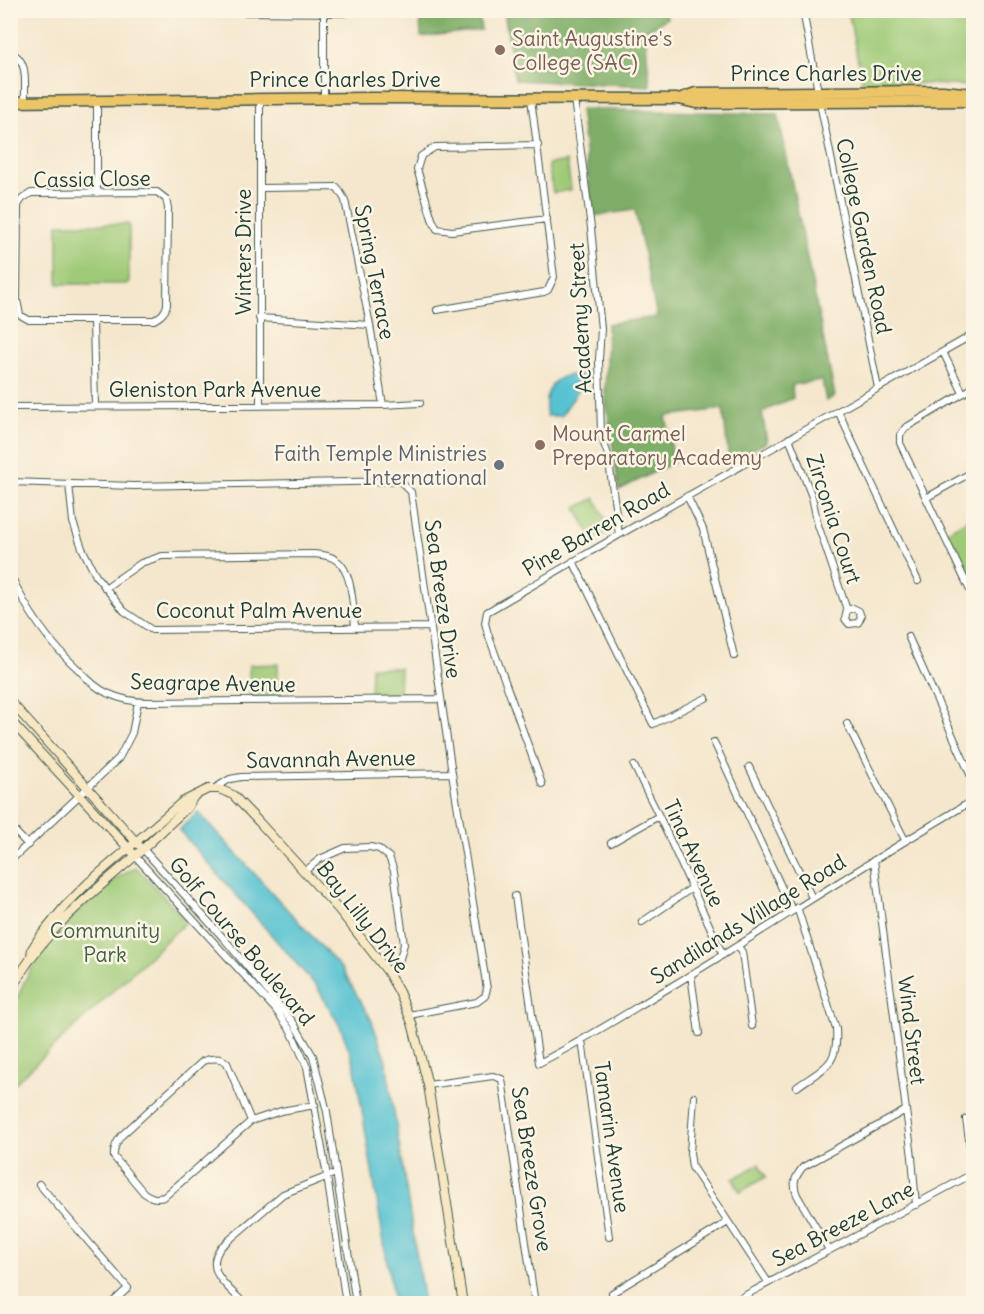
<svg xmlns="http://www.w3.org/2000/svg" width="984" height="1314" font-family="Delius,sans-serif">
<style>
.green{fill:#9fca77;stroke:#5f8456;stroke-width:1.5}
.forest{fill:#7fae68;stroke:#4f764e;stroke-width:1.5}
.water{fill:#57c2d2;stroke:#3b8083;stroke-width:1.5}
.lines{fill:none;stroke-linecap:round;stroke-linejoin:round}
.minor-casing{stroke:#3f564b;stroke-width:8}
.secondary-casing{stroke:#3f564b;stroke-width:10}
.trunk-casing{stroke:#3f564b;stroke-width:13}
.minor{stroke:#fff;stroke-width:6}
.secondary{stroke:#f7e8c3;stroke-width:8}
.trunk{stroke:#ecc569;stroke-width:10}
.education-dot{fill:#8d6e63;stroke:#fcf5e5;stroke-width:2}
.worship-dot{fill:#6b7280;stroke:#fcf5e5;stroke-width:2}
.labels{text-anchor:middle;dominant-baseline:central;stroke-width:5;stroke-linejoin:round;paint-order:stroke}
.education-label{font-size:21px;fill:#785e54;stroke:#fcf5e5;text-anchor:start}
.street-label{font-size:21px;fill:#1f3d34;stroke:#fcf5e5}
.worship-label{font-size:21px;fill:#5b616d;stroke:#fcf5e5;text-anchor:end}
.park-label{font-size:21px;fill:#3f6045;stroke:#fcf5e5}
</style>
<rect width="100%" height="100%" fill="#fcf5e5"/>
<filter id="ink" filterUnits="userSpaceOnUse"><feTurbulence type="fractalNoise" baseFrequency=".0167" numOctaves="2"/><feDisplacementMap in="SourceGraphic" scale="12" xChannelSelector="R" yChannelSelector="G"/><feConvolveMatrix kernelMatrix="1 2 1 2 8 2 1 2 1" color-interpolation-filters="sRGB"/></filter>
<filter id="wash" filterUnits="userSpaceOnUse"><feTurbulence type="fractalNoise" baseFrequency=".008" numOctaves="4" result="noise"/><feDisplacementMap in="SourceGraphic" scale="24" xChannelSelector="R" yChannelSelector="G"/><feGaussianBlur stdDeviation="1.35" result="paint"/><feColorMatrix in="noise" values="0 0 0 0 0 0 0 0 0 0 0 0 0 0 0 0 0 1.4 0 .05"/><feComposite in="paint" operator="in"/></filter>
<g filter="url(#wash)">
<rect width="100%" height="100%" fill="#f5e7cd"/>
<path class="green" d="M 848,11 L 973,11 L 973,86 L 862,81 Z
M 567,161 L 571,190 L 553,193 L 548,164 Z
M 58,224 L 129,224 L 129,284 L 58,284 Z
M 595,498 L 607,522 L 609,532 L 593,540 L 576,508 Z
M 973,516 L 973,568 L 965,573 L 946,532 Z
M 278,664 L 278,696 L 250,696 L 249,665 Z
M 371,667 L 400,668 L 399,696 L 370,695 Z
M 136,867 L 187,921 L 11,1087 L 11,1012 L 24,982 L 38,957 L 57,931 L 115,879 Z
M 759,1164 L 766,1177 L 740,1192 L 733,1179 Z"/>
<path class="forest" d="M 422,11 L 479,11 L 481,30 L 421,37 L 420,18 Z
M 504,11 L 664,11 L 667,18 L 645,32 L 650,86 L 515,80 Z
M 580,109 L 778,114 L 835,396 L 826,401 L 822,380 L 792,385 L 793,398 L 762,412 L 767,442 L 729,462 L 723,409 L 666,416 L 674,462 L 619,490 L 605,394 L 607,324 L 657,317 L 635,210 L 593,216 Z"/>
<path class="water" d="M 581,375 L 583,383 L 561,416 L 547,416 C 543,400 548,380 566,376 C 570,375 576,375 581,375 Z
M 198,812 L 341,968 L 371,1019 L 386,1061 L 424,1303 L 394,1303 L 354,1063 L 340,1026 L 317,987 L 179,830 Z"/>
</g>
<g filter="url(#ink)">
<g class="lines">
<g class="minor-casing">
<path id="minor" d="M 52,10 L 344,13
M 803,10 L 820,103 L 878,388
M 10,52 C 30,60 24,85 25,102
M 260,99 L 260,406
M 324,99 L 324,13
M 574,99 L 591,228 L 601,329 L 599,359 L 601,435 L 608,455 L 619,535
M 538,145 L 435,147 L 421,156 L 417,169 L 432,219 L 437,229 L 452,231 L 547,219
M 260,188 L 337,187 L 345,200 L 370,325 L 383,405
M 157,192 L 166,199 L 168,208 L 167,305 C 165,313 161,316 154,320 L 29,320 L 20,315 L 17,300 L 18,205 L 22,199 L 31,193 Z
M 97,193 L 97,101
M 437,310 L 544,292 L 548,290 L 554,277 L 531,99
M 259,318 L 370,325
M 93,320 L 95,406
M 943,352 L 963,393
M 974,387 L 905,428 L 900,435 L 900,443 L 974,599
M 10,407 L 383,405 L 420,403
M 838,411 L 918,581
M 789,438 L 812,497 L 818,525 L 847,610 L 845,619 L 849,624 L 858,623 L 861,617 L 859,611 L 853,608 L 847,610
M 10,482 L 134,486 L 400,481 L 411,492 L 452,773 L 487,989 L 485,996 L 477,1002 L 409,1015
M 69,484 L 73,522 L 82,548 L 96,576 L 124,611 L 152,630 L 431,627
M 687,496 L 703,529 L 734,656
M 926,498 L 974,471
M 573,561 L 653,724 L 706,698
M 10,573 C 26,610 49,643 79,670 C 87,679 96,688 107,693 C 120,699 134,702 148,702 L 441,699
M 105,588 L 141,563 L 162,556 L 314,554 C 322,555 330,555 336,560 C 353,571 353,608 355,627
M 908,636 L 974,783
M 847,724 L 905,840
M 714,742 L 792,910
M 634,766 L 659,816 L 723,955
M 749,767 L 812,898
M 542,784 L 488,634 L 485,623 L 487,612 L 619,535 L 974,334
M 215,788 L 230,779 L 241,777 L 452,773
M 10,826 L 28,845
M 611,843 L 659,816
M 143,849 L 226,941 L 293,1022 L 313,1056 L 327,1112 L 356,1304
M 135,856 L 275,1009 L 291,1031 L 307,1067 L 327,1176 L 346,1304
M 874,860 L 912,1157 L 916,1205
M 10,861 L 119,758 L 132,733 L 138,702
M 305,871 L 320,859 L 345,848 L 370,847 L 379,849 L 389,857 L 394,871 L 404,944 L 399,962 L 387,971
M 515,896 L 539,1063 C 585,1040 628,1012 672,986 C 773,925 872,859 974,800
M 642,922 L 692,888
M 738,946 L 742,952 L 752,1026
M 691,975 L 699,1033
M 582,1040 L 609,1237
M 428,1085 L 493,1076 L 502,1079 L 535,1304
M 797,1087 C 823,1068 839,1066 836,1029 L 797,907
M 694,1097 L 690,1153 L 692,1167 L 768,1282
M 966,1119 L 974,1175
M 251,1121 L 227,1063 C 220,1056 211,1058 203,1061 L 122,1135 C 117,1141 113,1148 114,1157 L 144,1193 C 151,1198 156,1199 164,1197 L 251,1121 L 281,1111 L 315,1105
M 39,1184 L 128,1288 L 111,1304
M 829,1250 L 797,1195 C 792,1183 795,1177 803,1167 L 906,1110
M 612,1293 L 728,1222
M 36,1304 L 43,1304
M 245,1304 C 228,1287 203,1271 221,1247 L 283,1194 L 331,1175
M 729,1304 L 974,1173"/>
</g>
<g class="secondary-casing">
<path id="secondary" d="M 10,701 L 138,844
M 10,720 L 131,851
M 31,956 L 32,949 L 39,938 L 65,906 L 88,883 L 182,802 L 208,789 L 219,789 L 233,795 L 259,822 L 339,910 L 387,971 L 399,992 L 412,1023 L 428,1085 L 463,1304
M 10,993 C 37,937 86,898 133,858 C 151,842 169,824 187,808 L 193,798"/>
</g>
<g class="trunk-casing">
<path id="trunk" d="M 679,99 L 696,93 L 943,91 L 974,94
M 10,102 L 368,98 L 679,99 L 696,103 L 974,101"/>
</g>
<use href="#minor" class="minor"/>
<use href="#secondary" class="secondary"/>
<use href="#trunk" class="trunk"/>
</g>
</g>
<g class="education-dot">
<circle cx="500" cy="50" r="6"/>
<circle cx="540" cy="445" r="6"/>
</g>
<circle class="worship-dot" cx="499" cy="465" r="6"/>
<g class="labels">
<g class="education-label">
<text x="512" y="38">Saint Augustine's<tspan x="512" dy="24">College (SAC)</tspan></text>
<text x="552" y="433">Mount Carmel<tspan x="552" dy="24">Preparatory Academy</tspan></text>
</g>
<g class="street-label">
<text x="826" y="73">Prince Charles Drive</text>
<text x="345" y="79">Prince Charles Drive</text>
<text transform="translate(92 179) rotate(-1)">Cassia Close</text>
<text transform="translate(864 236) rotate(78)">College Garden Road</text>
<text transform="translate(243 252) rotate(-90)">Winters Drive</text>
<text transform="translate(375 272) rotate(79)">Spring Terrace</text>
<text transform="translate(580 318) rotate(-93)">Academy Street</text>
<text x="215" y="389">Gleniston Park Avenue</text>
<text transform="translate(834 519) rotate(72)">Zirconia Court</text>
<text transform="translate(596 529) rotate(-30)">Pine Barren Road</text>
<text transform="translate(443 599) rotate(82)">Sea Breeze Drive</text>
<text x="259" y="610">Coconut Palm Avenue</text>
<text transform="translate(213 683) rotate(1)">Seagrape Avenue</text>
<text transform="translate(331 759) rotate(-1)">Savannah Avenue</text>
<text transform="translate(694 853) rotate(65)">Tina Avenue</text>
<text transform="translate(363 917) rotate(52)">Bay Lilly Drive</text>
<text transform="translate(748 919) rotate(-32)">Sandilands Village Road</text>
<text transform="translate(242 941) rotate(50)">Golf Course Boulevard</text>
<text transform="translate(912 1030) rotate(83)">Wind Street</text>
<text transform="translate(612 1137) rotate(82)">Tamarin Avenue</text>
<text transform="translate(532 1169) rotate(81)">Sea Breeze Grove</text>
<text transform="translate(843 1224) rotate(-28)">Sea Breeze Lane</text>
</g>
<g class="worship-label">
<text x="487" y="453">Faith Temple Ministries<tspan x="487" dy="24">International</tspan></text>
</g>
<g class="park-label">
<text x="105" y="930">Community<tspan x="105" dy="24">Park</tspan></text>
</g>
</g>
<rect width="984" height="1314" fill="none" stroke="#fcf5e5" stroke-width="36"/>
</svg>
